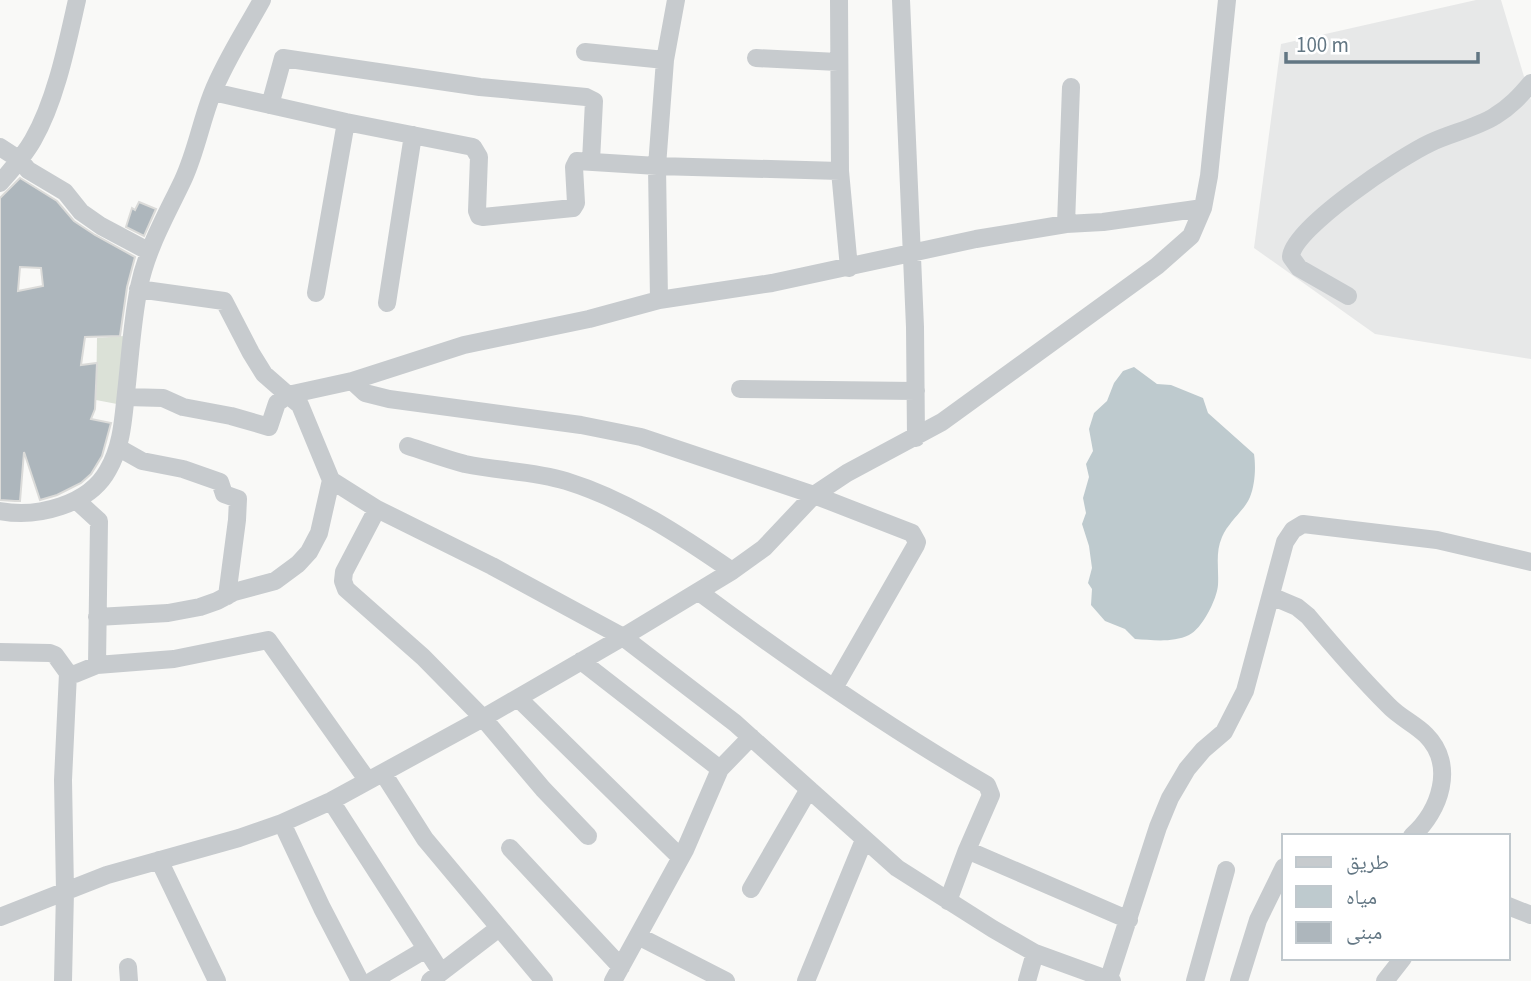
<svg xmlns="http://www.w3.org/2000/svg" width="1531" height="981" font-family="'Source Sans 3','Noto Naskh Arabic',sans-serif">
<style>
.built{fill:#e7e8e8}
.green{fill:#dbe1d7}
.water{fill:#becace}
.building{fill:#adb6bc;stroke:#dbdbd9;stroke-width:2;fill-rule:evenodd}
.lines{fill:none;stroke-linecap:round;stroke-linejoin:round}
.minor{stroke:#c7cbce;stroke-width:18}
</style>
<rect width="100%" height="100%" fill="#f9f9f7"/>
<path class="built" d="M 1476,0 L 1501,0 L 1531,100 L 1531,359 L 1375,334 L 1254,248 L 1281,44 Z"/>
<path class="green" d="M 124,336 L 117,404 L 96,400 L 97,338 Z"/>
<path class="water" d="M 1134,367 L 1157,384 L 1171,385 L 1203,398 L 1208,413 L 1254,454 C 1256,467 1255,485 1250,497 C 1244,511 1229,521 1222,537 C 1215,553 1219,568 1218,585 C 1217,599 1202,629 1189,635 C 1172,643 1152,640 1135,639 L 1125,629 L 1105,621 L 1091,605 L 1092,589 L 1088,583 L 1092,568 L 1089,546 L 1082,524 L 1086,513 L 1083,498 L 1089,477 L 1086,464 L 1093,451 L 1089,429 L 1094,413 L 1107,401 L 1114,383 L 1123,371 Z"/>
<path class="building" d="M 20,178 L 57,201 L 74,221 L 95,235 L 135,257 L 127,287 L 120,336 L 85,337 L 81,365 L 97,363 L 95,409 L 91,419 L 111,423 L 102,456 L 91,474 L 81,483 L 57,495 L 40,500 L 24,452 L 20,501 L 15,501 L 0,500 L 0,198 ZM 20,267 L 41,268 L 43,286 L 18,291 Z
M 139,202 L 156,209 L 144,236 L 126,227 L 132,208 L 135,210 Z"/>
<g class="lines">
<path class="minor" d="M 839,0 L 840,171 L 849,268
M 901,0 L 915,327 L 916,438
M 585,52 L 665,60
M 756,58 L 838,62
M 213,92 L 346,122 L 473,147 L 479,157 L 477,211 L 479,216 L 483,217 L 573,208 L 576,203 L 574,167 L 577,161 L 657,166 L 840,171
M 270,105 L 283,58 L 480,87 L 586,97 L 594,101 L 591,161
M 0,147 L 20,160 L 28,170 L 65,192 L 81,212 L 101,226 L 148,251
M 0,183 C 12,169 24,156 33,140 C 56,100 67,44 77,0
M 1066,224 L 1071,87
M 138,289 L 224,301 L 251,353 L 264,374 L 288,395 L 352,381 L 464,345 L 589,319 L 659,300 L 772,283 L 976,239 L 1066,224 L 1103,222 L 1203,208
M 316,293 L 346,122
M 1348,296 L 1299,268 L 1291,257 C 1292,228 1402,156 1430,143 C 1451,133 1476,128 1495,116 C 1510,107 1520,96 1531,83
M 659,300 L 657,166 L 665,60 L 676,0
M 387,303 L 413,135
M 352,381 L 365,393 L 389,399 L 581,425 L 641,437 L 814,495 L 912,533 L 917,542 L 916,545 L 834,688
M 740,389 L 916,391
M 408,446 C 427,452 446,459 465,464 C 498,471 533,471 566,481 C 627,500 680,535 732,571
M 119,448 L 142,461 L 183,469 L 220,482 L 224,494 L 238,499 L 237,520 L 227,596
M 331,480 L 377,509 L 492,566 L 623,637 L 735,723 L 897,868 L 993,929 L 1035,953 L 1112,981
M 76,500 L 99,521 L 97,665
M 377,509 L 344,572 L 343,581 L 346,589 L 423,657 L 483,718 L 543,789 L 588,836
M 0,511 C 37,518 89,505 108,470 C 122,446 123,420 126,393 C 130,358 132,322 139,287 C 147,248 166,216 183,180 C 196,152 201,122 212,94 C 225,61 245,31 262,0
M 699,592 C 792,661 887,727 987,785 L 991,795 L 967,850 L 948,901
M 1271,596 L 1297,607 L 1308,616 C 1334,647 1360,677 1388,705 C 1399,717 1415,724 1426,735 C 1456,765 1440,811 1412,836
M 97,617 L 168,613 L 200,607 L 217,601 L 234,592 L 275,581 L 298,564 L 309,552 L 319,533 L 331,480 L 300,405 L 288,395 L 277,403 L 269,427 L 231,416 L 183,407 L 163,398 L 126,397
M 0,652 L 50,653 L 55,655 L 68,673 L 75,674 L 97,665 L 174,659 L 268,640 L 368,781
M 581,661 L 720,769
M 518,698 L 680,857
M 383,773 L 425,839 L 544,981
M 331,801 L 441,972
M 282,823 L 322,908 L 360,981
M 510,848 L 621,967
M 967,850 L 1129,920
M 159,860 L 217,981
M 751,889 L 809,789
M 1508,906 L 1531,915
M 0,917 L 107,875 L 239,838 L 282,823 L 331,801 L 483,718 L 623,637 L 732,571 L 764,548 L 814,495 L 847,473 L 942,422 L 1157,266 L 1191,236 L 1203,208 L 1209,176 L 1227,0
M 638,936 L 726,981
M 128,967 L 129,981
M 63,981 L 65,891 L 63,780 L 68,673
M 372,981 L 426,949
M 430,981 L 499,928
M 613,981 L 685,850 L 720,769 L 751,737
M 806,981 L 864,840
M 1027,981 L 1035,953
M 1108,981 L 1158,827 L 1170,798 L 1187,769 L 1203,750 L 1224,732 L 1245,691 L 1285,542 L 1293,530 L 1303,524 L 1437,540 L 1531,562
M 1195,981 L 1226,870
M 1239,981 L 1258,920 L 1284,867
M 1385,981 L 1403,958"/>
</g>
<rect x="1282" y="834" width="228" height="126" fill="#ffffff" stroke="#c0c8cd" stroke-width="2"/>
<rect x="1296" y="857" width="35" height="10" fill="#c7cbce" stroke="#c0c8cd" stroke-width="2"/>
<text x="1346" y="869" font-size="21" fill="#627683">طريق</text>
<rect x="1296" y="886" width="35" height="21" fill="#becace" stroke="#c0c8cd" stroke-width="2"/>
<text x="1346" y="904" font-size="21" fill="#627683">مياه</text>
<rect x="1296" y="922" width="35" height="21" fill="#adb6bc" stroke="#c0c8cd" stroke-width="2"/>
<text x="1346" y="939" font-size="21" fill="#627683">مبنى</text>
<path d="M1286 52v10h192v-10" fill="none" stroke="#627683" stroke-width="3.5"/>
<text x="1296" y="52" font-size="21" fill="#627683" stroke="#ffffff" stroke-width="5" paint-order="stroke">100 m</text>
</svg>
